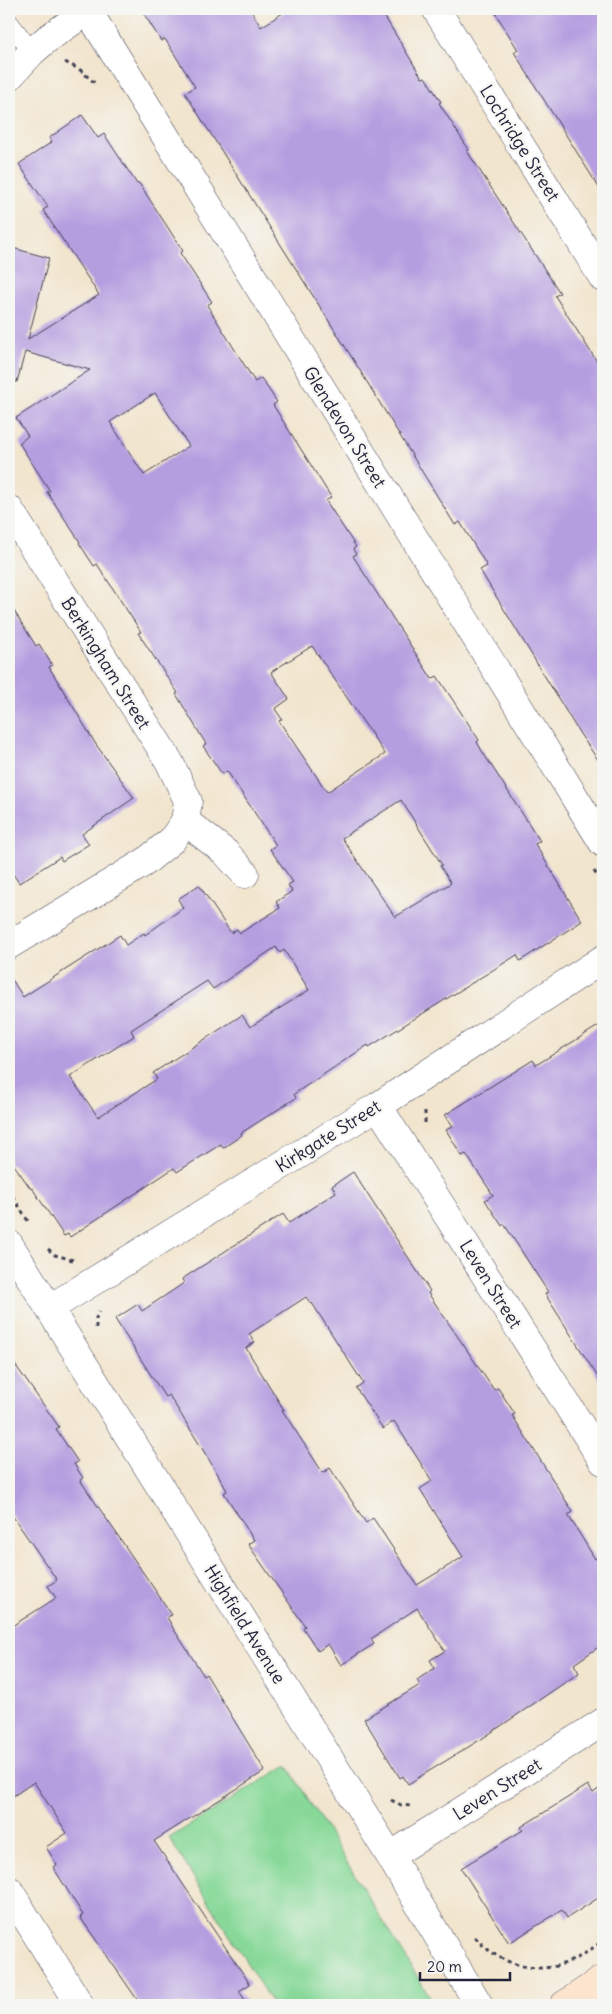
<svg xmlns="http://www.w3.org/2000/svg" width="612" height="2014" font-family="Delius,sans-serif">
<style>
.green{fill:#88d999;stroke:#557e6a}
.building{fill:#b59ee0;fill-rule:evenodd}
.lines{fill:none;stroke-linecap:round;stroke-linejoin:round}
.lane-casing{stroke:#413f51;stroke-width:19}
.street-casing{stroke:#413f51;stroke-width:29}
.secondary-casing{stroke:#413f51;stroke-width:29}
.path{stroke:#413f51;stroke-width:3;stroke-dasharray:4 4;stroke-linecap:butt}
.lane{stroke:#fff;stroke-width:18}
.street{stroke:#fff;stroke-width:28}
.secondary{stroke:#fce5cf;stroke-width:28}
.labels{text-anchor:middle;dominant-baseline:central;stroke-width:4.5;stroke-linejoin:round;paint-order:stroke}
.street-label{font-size:18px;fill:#22223b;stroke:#f6f6f2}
</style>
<rect width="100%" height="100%" fill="#f6f6f2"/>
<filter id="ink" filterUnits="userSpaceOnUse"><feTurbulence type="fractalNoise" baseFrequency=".02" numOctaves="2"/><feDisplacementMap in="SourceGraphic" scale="10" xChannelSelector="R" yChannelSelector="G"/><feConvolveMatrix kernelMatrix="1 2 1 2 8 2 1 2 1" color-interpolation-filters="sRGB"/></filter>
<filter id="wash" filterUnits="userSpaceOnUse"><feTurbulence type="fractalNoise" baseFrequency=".0096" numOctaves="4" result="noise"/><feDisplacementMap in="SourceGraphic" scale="20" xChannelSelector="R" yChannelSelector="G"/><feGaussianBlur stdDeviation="1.12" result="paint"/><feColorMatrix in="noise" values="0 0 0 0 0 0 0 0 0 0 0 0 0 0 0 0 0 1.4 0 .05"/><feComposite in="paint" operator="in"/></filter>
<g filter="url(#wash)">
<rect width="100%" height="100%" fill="#f2e5ce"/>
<path class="green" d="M 287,1765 L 435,2005 L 273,2005 L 169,1838 Z"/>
<g id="blocks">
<path class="building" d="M 141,9 L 250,9 L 261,27 L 289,9 L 380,9 L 422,78 L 425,77 L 441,102 L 439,103 L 469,150 L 467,151 L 560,293 L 555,296 L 603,371 L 603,767 L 580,734 L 480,570 L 487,566 L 460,522 L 455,525 L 351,356 L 185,93 L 195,87 L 165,39 L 161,41 Z
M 493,9 L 603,9 L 603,194 L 514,52 L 518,50 Z
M 82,115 L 98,138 L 104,134 L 137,184 L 139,183 L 183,251 L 180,253 L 212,302 L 207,305 L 255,382 L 261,378 L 277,402 L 273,405 L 331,497 L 326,501 L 356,547 L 353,549 L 356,554 L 353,556 L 432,679 L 437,676 L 479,740 L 477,742 L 482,751 L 540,841 L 535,844 L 582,921 L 520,961 L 517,955 L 369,1047 L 368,1045 L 294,1094 L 296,1098 L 241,1133 L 242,1135 L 223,1148 L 221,1144 L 177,1172 L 174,1168 L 70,1237 L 68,1234 L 64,1236 L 32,1188 L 31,1189 L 14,1165 L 9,1165 L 9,975 L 23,997 L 120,935 L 126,945 L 144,933 L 145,935 L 183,908 L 178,899 L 199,885 L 231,933 L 237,929 L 240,933 L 280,908 L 276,902 L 292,891 L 288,885 L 293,882 L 270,849 L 276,845 L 227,771 L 222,774 L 203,746 L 206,744 L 176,694 L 178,693 L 138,633 L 141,632 L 97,564 L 94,566 L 79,543 L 80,542 L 47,492 L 50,491 L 19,443 L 28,436 L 16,418 L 90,370 L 25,352 L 17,382 L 9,381 L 9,247 L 49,258 L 28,339 L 99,295 L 43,210 L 48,207 L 19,164 L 52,142 L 49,138 ZM 155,393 L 189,446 L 144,475 L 110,422 ZM 312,646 L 385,754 L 327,792 L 279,721 L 282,719 L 275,709 L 289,699 L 271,672 ZM 401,800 L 442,865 L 440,866 L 451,883 L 395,917 L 342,838 ZM 276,947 L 280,953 L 284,950 L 309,990 L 250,1027 L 242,1015 L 153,1073 L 157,1079 L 98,1117 L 70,1077 L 134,1036 L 131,1030 L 207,981 L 213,989 Z
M 9,603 L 36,646 L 39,644 L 52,665 L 49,667 L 95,743 L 134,798 L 82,834 L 89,844 L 62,861 L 60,857 L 19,883 L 9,868 Z
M 603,1023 L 603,1385 L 545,1294 L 548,1292 L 504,1224 L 502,1226 L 485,1200 L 493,1195 L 466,1154 L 462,1156 L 446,1130 L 453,1126 L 445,1115 L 533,1060 L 536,1065 Z
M 353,1172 L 430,1291 L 428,1293 L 460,1340 L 494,1390 L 498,1388 L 515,1414 L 512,1415 L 573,1512 L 568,1515 L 595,1559 L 603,1553 L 603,1644 L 574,1664 L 579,1673 L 483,1738 L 408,1784 L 403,1776 L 400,1778 L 364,1719 L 420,1685 L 417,1680 L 435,1668 L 430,1660 L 445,1651 L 417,1608 L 371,1639 L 374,1644 L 341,1665 L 328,1644 L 318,1651 L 303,1628 L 305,1626 L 248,1544 L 254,1540 L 224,1493 L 227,1491 L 219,1476 L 169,1395 L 165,1397 L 115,1319 L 138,1304 L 142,1311 L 184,1283 L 182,1279 L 283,1214 L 289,1223 L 336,1192 L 332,1186 ZM 306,1297 L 311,1304 L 312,1303 L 363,1383 L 356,1388 L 383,1429 L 394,1421 L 432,1481 L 420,1489 L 463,1557 L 417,1585 L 373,1518 L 366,1523 L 330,1468 L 323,1473 L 282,1410 L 284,1410 L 246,1348 L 255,1342 L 249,1334 Z
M 9,1356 L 59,1427 L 56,1429 L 78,1462 L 74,1464 L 83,1478 L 80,1480 L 172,1615 L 167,1617 L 173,1628 L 204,1676 L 206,1674 L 265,1771 L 154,1841 L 250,1984 L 239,1991 L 248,2005 L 141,2005 L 80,1917 L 83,1915 L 53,1867 L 57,1865 L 46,1847 L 67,1833 L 34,1782 L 9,1799 L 9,1628 L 56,1598 L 48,1586 L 57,1580 L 9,1511 Z
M 588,1785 L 593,1793 L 603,1786 L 603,1895 L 567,1918 L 562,1910 L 509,1943 L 461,1868 L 523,1830 L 521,1827 Z"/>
</g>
</g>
<g filter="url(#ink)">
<use href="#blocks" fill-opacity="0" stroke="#413f51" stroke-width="1"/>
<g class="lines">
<g class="lane-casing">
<path id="lane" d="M 9,22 L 32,52"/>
</g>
<g class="street-casing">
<path id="street" d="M 436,9 L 603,278
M 88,11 L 603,843
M 9,77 L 32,52 L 47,39 L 90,9
M 9,509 L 169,761 L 188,801 L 185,821 L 172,840 L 145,862 L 9,945
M 185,821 L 226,853 L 245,874
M 378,1106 L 603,1461
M 9,1244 L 390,1856 L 479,2005
M 50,1308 L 378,1106 L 603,959
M 390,1856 L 603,1722
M 9,1890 L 80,2005"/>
</g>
<g class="secondary-casing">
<path id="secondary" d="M 564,2005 L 603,1979"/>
</g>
<path class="path" d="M 65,62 L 79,69 L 96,84
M 594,871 L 603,885
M 425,1123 L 425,1110
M 9,1190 L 28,1221
M 48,1249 L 55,1255 L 73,1260
M 96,1328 L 96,1318 L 99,1312
M 391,1800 L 401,1805 L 411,1806 L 412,1808
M 475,1937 C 496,1962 532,1975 563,1964 C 577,1960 591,1949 603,1941"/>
<use href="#lane" class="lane"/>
<use href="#street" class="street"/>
<use href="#secondary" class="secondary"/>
</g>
</g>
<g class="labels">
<g class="street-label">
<text transform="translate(520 143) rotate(58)">Lochridge Street</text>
<text transform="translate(345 427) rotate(58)">Glendevon Street</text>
<text transform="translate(106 663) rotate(58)">Berkingham Street</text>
<text transform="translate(328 1136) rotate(-32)">Kirkgate Street</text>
<text transform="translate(491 1284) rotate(58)">Leven Street</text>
<text transform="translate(245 1624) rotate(58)">Highfield Avenue</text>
<text transform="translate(497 1789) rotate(-32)">Leven Street</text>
</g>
</g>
<rect width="612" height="2014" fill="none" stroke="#f6f6f2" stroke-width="30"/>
<path d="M420 1972v8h90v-8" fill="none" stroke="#22223b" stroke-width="2.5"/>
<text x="427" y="1972" font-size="15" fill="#22223b" stroke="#f6f6f2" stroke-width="4" paint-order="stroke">20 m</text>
</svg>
